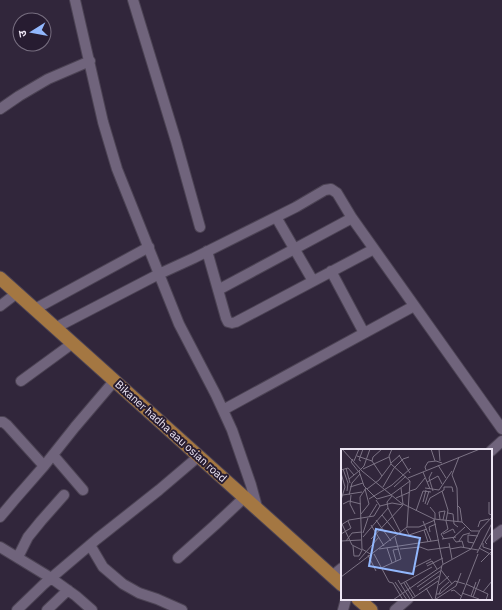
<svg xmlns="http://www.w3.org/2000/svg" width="502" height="610" font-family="'IBM Plex Sans','Noto Sans Devanagari',sans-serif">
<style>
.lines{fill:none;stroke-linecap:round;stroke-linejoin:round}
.minor-casing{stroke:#4c4354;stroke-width:12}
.major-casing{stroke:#4c4354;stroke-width:15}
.minor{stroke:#70647c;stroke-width:10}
.major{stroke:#a47742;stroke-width:13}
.labels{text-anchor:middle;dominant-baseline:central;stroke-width:4;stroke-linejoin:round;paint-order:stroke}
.street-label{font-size:11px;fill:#ede6f4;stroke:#271c31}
.inset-road{fill:none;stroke:#7c7385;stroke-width:1}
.view{fill:#92b7fd;fill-opacity:0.15;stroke:#92b7fd;stroke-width:2}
.inset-edge{fill:none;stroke:#ede6f4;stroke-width:2}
</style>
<rect width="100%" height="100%" fill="#31263b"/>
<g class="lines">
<g class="minor-casing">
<path id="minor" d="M 75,0 L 103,122 L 117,169 L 179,324 L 216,395 L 232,430 L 251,485 L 257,507
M 133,0 L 176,141 L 200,227
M 0,109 L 19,96 L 48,79 L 90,61
M 276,217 L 313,281
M 207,251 L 226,318 L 228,322 L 232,323 L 236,322 L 374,249
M 331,271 L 364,333
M 218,290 L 352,218
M 0,306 L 17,293
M 35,309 L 149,247
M 55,328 L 159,274 L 194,258 L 296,207 L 325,190 L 331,189 L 337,193 L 352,218 L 502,429
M 21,381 L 73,343
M 223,410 L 414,306
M 0,422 L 3,422 L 7,425 L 44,466
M 491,451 L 502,441
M 53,455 L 83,490
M 0,517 L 16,498 L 44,466 L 75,427 L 115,380
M 491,538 L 502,530
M 90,545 L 103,567 L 123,584 L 139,593 L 157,599 L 182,610
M 0,547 L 51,578 L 76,596 L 92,610
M 18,557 L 28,537 L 41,521 L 64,495
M 178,558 L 215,525 L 245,497
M 332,576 L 342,568
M 17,610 L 44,584 L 97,539 L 159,490 L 199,456
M 47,610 L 68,590
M 343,610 L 346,599
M 395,610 L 408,599"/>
</g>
<g class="major-casing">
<path id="major" d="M 0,278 L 342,585
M 358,599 L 371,610"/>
</g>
<use href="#minor" class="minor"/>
<use href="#major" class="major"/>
</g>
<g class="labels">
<g class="street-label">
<text transform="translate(171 431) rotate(42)">Bikaner hadha aau osian road</text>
</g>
</g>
<g transform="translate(341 449)">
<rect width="151" height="151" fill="#31263b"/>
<path class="inset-road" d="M 1,0 L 21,22 L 60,54 L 93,70 L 102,115M 29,0 L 23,17 L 18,22 L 23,37 L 36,50 L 50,46 L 69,32M 90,0 L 94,12M 98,0 L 99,12M 58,6 L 69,24M 16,7 L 31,12M 12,10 L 10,13 L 17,22M 13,12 L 18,0M 20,12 L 18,11 L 22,0M 50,14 L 59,6M 97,16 L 105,29M 5,19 L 9,34M 53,19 L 62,10 L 68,8M 2,20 L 7,34 L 6,42M 22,20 L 48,8M 0,21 L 7,19 L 13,26M 85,21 L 84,18 L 87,13 L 95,12 L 101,14M 82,23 L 89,40M 91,23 L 88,29 L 92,42M 41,27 L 31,12 L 32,8 L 41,0M 67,29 L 139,0M 8,30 L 18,22M 86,33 L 97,27 L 101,35M 9,38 L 22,34M 42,38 L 53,19M 53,38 L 65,27M 103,38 L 111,38 L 112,43M 25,39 L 19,48 L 21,100 L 31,106M 60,39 L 62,55M 84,39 L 98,41 L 111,22M 26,40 L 38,31 L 50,15M 69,42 L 75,40 L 84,29M 101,42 L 107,61 L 105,72 L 107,80 L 100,85 L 103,90M 2,46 L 21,43M 8,46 L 11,34 L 19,25M 10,46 L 9,55 L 14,65M 55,49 L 69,43M 28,50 L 51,36 L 70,19M 0,51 L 4,38 L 0,24M 35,51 L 39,57 L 51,54 L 62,56M 82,53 L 85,41M 148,53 L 148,65 L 151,66M 2,55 L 8,52 L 20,55M 84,55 L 88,42M 86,56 L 89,49 L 103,41 L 103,38M 116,56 L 119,59 L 121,73M 89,58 L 94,64 L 94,70M 47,59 L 60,84M 75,62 L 82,42 L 90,43M 107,64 L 112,65 L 113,75 L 117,78M 20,65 L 28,55 L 24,40M 41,66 L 57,86M 28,68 L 36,55M 93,70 L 121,73 L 130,82 L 138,82M 99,70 L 98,63 L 104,62 L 102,71M 35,71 L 50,92M 82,72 L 90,92M 117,72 L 116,39 L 111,26 L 118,8M 1,75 L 11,96 L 21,101M 0,76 L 8,71 L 33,67 L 39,57M 30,76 L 43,97M 66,78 L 78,78 L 94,71M 137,78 L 139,72 L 148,70M 65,80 L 68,86 L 86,80M 83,81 L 87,93M 89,83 L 88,78 L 95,75M 22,84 L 27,69M 0,85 L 10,79 L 7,72M 102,85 L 112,80 L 114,84M 22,88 L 47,59 L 46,53 L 51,47M 30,90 L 62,56M 101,90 L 115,88M 0,92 L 20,91M 5,92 L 11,84 L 21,83M 118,92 L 122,86 L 129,84M 108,94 L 111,110M 133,94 L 127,93 L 127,86 L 137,87M 142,94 L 142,98 L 151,101M 146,95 L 144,93 L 151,83M 12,97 L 13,107 L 18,107 L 21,101M 46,99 L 51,114M 123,99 L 121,92 L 115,93 L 112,89 L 124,78M 138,99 L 151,106M 38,100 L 98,91M 59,100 L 79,98 L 87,101 L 109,98M 109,100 L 120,98 L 137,101M 136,104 L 151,74M 33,105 L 48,133 L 52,134 L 62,151M 27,106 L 35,122M 18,111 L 38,88M 55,112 L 52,101 L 58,100M 140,113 L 151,102M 85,115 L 91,112 L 96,120M 86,117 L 102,109M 74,118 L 90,110M 40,119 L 60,110 L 54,88M 100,121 L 111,135M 0,128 L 66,78 L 69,32 L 50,15 L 48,7 L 51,0M 57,131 L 69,150M 54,133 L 66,151M 65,133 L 74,147M 63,134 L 72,149M 60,135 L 91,118M 125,135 L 147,145 L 145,151M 98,136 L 108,127M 76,138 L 99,122M 85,139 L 92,151M 78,141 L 98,127M 110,142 L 113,141 L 120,147M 142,143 L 151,132M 121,144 L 138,150M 95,145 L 99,145 L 114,132 L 124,135M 98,145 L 100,140 L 108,133M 130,147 L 135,133M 132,148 L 139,130M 95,150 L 115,137 L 120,124M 52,151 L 101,117M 69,151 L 97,132M 94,151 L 101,116 L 130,100 L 139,81 L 151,68M 119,151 L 137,105"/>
<path class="view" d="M 35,80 L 79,89 L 72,125 L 28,117 Z"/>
<rect width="151" height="151" class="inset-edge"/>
</g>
<g transform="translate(32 32) rotate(259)"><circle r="19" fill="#271c31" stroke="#766d7f"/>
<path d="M0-3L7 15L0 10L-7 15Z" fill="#92b7fd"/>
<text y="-6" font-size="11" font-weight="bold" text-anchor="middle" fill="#ede6f4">उ</text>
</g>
</svg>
